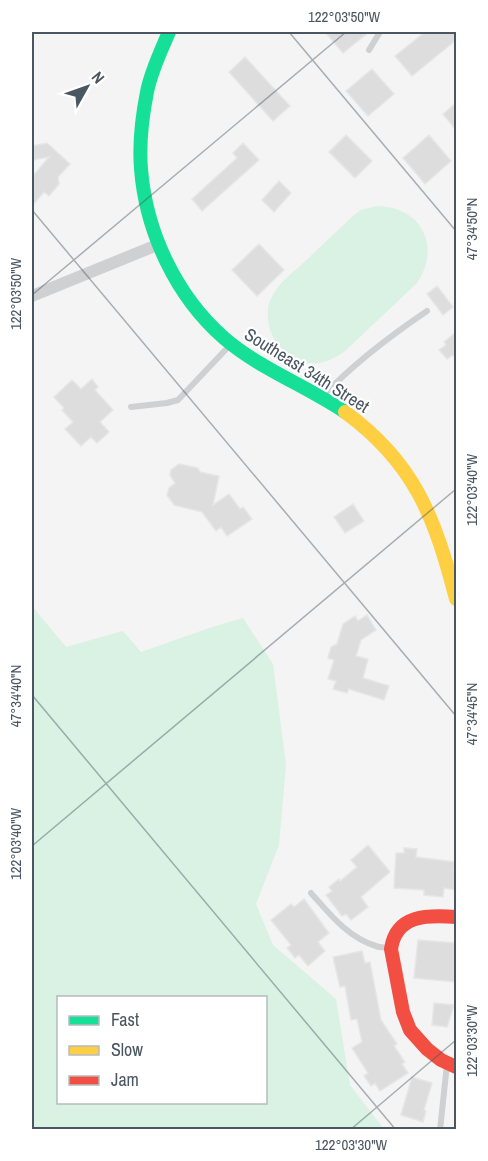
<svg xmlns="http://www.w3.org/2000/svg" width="488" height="1161" font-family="'Archivo Narrow',sans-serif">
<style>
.green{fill:#d9f2e3;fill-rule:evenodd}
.building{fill:#ddddde;stroke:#e5e6e7;stroke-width:1.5}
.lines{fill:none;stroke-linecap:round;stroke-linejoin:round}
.lane{stroke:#ced0d2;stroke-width:6}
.street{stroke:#ced0d2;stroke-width:12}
.fast{stroke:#16e098;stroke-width:14}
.slow{stroke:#ffcf43;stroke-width:14}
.jam{stroke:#f24e42;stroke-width:14}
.ticks{fill:none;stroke:#4a5661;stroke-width:1.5;stroke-opacity:0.45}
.labels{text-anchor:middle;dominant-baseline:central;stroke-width:4.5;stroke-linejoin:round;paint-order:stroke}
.street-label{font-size:18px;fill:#4a5661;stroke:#fff}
.neatline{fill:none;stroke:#4a5661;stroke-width:2}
.ticks-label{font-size:15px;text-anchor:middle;fill:#4a5661}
</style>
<rect width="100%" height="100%" fill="#f4f4f4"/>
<path class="green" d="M 376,206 C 421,206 442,246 417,283 L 344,352 C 336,357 328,362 318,363 C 289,368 265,338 268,310 C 268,304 271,298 274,293 C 280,282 291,274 300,266 C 318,249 336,232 354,215 L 361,210 Z
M 32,606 L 66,647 L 123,631 L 141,652 L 212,627 L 243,618 L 273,664 L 286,765 L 279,845 L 256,904 L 273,945 L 336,999 L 350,1085 L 384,1129 L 32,1129 ZM 58,998 L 266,998 L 266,1102 L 58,1102 Z"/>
<path class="building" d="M 325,32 L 369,32 L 343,53 Z
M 425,32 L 456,32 L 456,40 L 412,76 L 395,56 Z
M 245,57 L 290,106 L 273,121 L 229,72 Z
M 372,69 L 394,94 L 368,116 L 346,91 Z
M 456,103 L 456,130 L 443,114 Z
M 346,135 L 372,161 L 355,178 L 329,152 Z
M 429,135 L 451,161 L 425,184 L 403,158 Z
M 47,143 L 70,164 L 58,177 L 59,184 L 49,196 L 44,192 L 32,206 L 32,177 L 49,157 L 32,160 L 32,146 Z
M 243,143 L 259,160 L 202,211 L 192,199 L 237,158 L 233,153 Z
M 279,181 L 291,193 L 274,212 L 262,200 Z
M 259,244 L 284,270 L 257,296 L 232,270 Z
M 437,286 L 453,307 L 443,315 L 427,294 Z
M 456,332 L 456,359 L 453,355 L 447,359 L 439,350 L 446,345 L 444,342 Z
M 92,379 L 98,387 L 95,390 L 113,410 L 100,422 L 109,432 L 97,443 L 91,437 L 81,446 L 65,429 L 73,422 L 62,410 L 64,408 L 54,397 L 72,380 L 81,389 Z
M 179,464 L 198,468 L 200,472 L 219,476 L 213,505 L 229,494 L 240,509 L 243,507 L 252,519 L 227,536 L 221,527 L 216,531 L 202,512 L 174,505 L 167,495 L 169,488 L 175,483 L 170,475 L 171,470 Z
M 353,504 L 364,521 L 345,533 L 334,517 Z
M 367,615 L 376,630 L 361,640 L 356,656 L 368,659 L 363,678 L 389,686 L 384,700 L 349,689 L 347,693 L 333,689 L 336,681 L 328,679 L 334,660 L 328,658 L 331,647 L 337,644 L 343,624 L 355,616 L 358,621 Z
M 368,845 L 390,872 L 361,897 L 368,907 L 351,920 L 346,914 L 342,916 L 326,895 L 332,891 L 329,887 L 339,879 L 340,881 L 357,867 L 351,860 Z
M 404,848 L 417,849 L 416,857 L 455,862 L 454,871 L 456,872 L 456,890 L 444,888 L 443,897 L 424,895 L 424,890 L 394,888 L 396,853 L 404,853 Z
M 304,899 L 329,933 L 318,942 L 325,951 L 308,966 L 299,955 L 295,958 L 287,948 L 291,945 L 271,920 L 291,904 L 294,907 Z
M 418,940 L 456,943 L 456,982 L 414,978 Z
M 362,951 L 365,963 L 370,962 L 381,1020 L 397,1044 L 394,1046 L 405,1062 L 402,1064 L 408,1073 L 380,1091 L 375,1083 L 371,1086 L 364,1076 L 368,1073 L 352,1048 L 362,1042 L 357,1019 L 351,1020 L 345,986 L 340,987 L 333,957 Z
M 434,1003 L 454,1005 L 447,1027 L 432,1025 Z
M 412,1077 L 432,1083 L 424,1110 L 426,1111 L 423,1122 L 401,1115 Z"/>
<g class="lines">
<path class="lane" d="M 369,50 L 380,32
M 322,397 C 353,364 390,336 427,311
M 131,407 L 167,403 L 178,400 L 231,344
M 311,893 C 329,913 348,938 376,946 C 380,948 385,947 390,948
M 440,1130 L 447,1064"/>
<path class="street" d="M 32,296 L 157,245"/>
<path class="fast" d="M 169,32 C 161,51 151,71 147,92 C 142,117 139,144 141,169 C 146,232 176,296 224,338 C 260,369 305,385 345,412"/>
<path class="slow" d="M 345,412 C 415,463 435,518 456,599"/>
<path class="jam" d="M 456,917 C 428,915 396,914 391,949 L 403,1012 L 410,1030 L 427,1049 L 441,1060 L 456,1067"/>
</g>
<path class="ticks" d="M 289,32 L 456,231M 32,210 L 456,716M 32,295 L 346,32M 32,695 L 396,1130M 32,846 L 456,489M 350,1130 L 456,1040"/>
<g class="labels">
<g class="street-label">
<text transform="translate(307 370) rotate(32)">Southeast 34th Street</text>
</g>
</g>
<rect width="488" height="1161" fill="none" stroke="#ffffff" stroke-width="66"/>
<rect x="57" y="996" width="210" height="108" fill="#ffffff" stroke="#b7bbc0" stroke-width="1.5"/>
<rect x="69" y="1016" width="30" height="9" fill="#16e098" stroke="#b7bbc0" stroke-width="1.5"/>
<text x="111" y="1026" font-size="18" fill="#4a5661">Fast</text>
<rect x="69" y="1046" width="30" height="9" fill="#ffcf43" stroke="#b7bbc0" stroke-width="1.5"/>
<text x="111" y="1056" font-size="18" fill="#4a5661">Slow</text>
<rect x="69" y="1076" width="30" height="9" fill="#f24e42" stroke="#b7bbc0" stroke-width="1.5"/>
<text x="111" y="1086" font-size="18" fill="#4a5661">Jam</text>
<g transform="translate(87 87) rotate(50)" stroke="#ffffff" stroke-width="4.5" paint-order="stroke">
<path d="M0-4.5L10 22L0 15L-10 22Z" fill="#4a5661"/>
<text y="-9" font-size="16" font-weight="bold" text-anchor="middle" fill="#4a5661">N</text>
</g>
<rect x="33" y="33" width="422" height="1095" class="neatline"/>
<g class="ticks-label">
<text x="344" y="22">122°03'50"W</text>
<text transform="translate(472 229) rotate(-90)" y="5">47°34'50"N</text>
<text transform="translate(16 294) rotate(-90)" y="5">122°03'50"W</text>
<text transform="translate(472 490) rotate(-90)" y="5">122°03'40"W</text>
<text transform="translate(16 696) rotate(-90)" y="5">47°34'40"N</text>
<text transform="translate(472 714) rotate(-90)" y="5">47°34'45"N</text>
<text transform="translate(16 844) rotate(-90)" y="5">122°03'40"W</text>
<text transform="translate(472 1041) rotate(-90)" y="5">122°03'30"W</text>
<text x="351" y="1150">122°03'30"W</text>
</g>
</svg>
